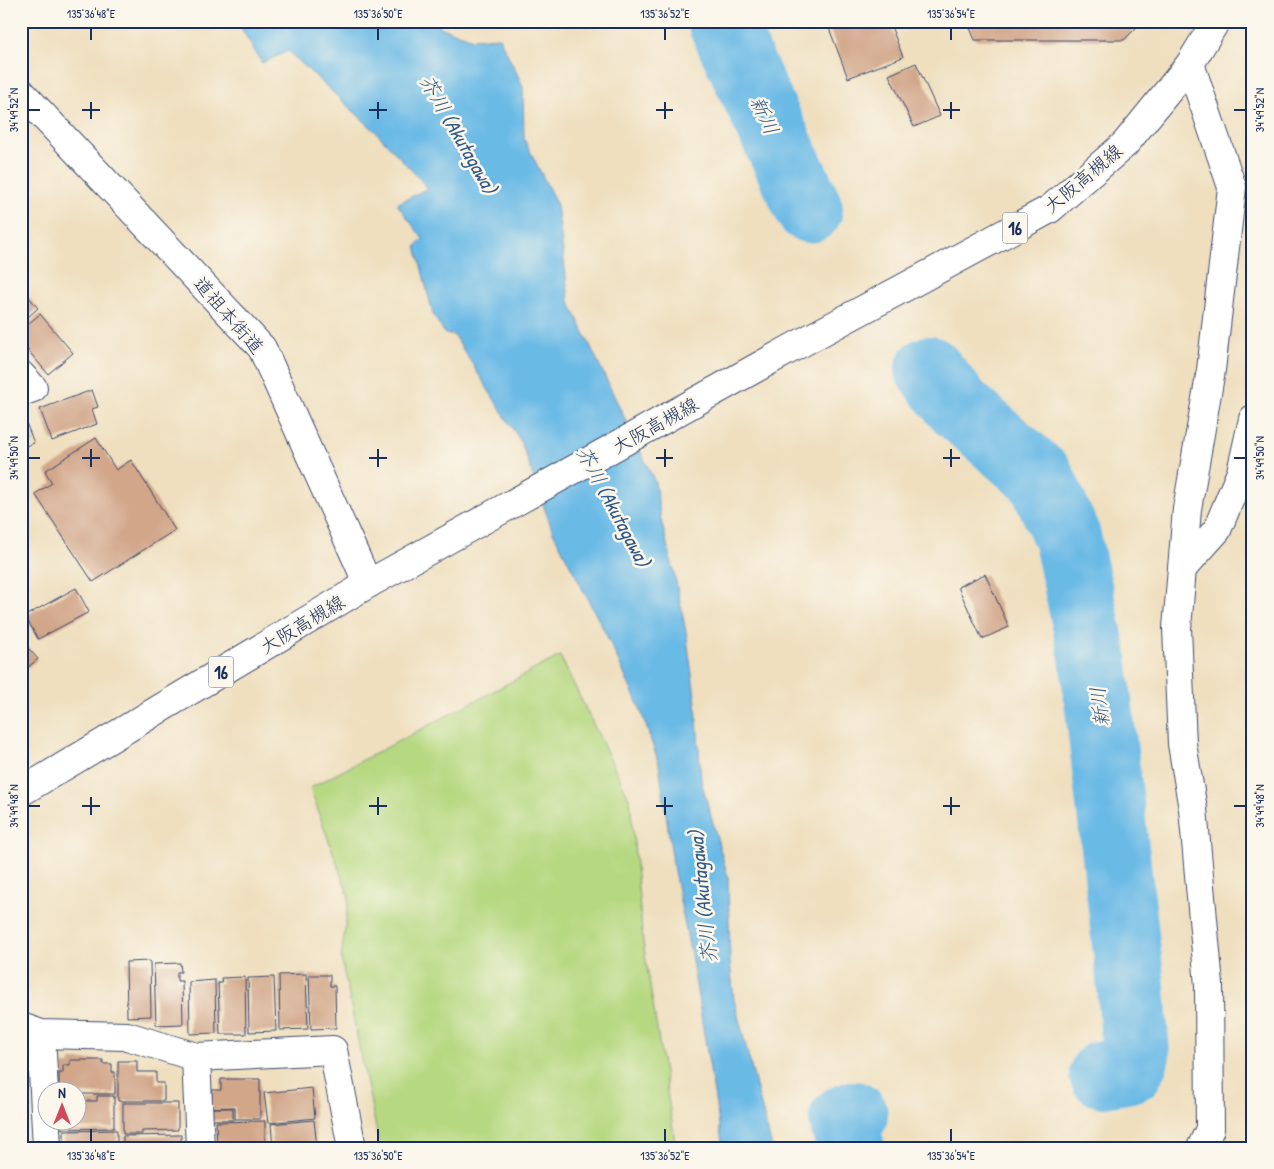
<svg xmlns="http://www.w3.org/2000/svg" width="1274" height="1169" font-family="'Patrick Hand','Klee One',sans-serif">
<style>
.green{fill:#b6d880;stroke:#68846f}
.water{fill:#6bbae6;stroke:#4374a2}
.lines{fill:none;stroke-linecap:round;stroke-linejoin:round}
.river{stroke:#6bbae6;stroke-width:68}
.building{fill:#d1a689}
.street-casing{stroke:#3b496d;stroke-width:30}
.secondary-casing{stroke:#3b496d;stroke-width:30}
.primary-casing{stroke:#3b496d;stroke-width:30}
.street{stroke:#fff;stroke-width:28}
.secondary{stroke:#fff;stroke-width:28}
.primary{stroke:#fff;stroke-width:28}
.ticks{fill:none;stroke:#1b2f5e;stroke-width:2}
.labels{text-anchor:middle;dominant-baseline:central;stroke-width:5;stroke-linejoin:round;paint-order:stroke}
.shield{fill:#fbf7ec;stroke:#5e6b89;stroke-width:1}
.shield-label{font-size:18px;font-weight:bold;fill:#1b2f5e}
.street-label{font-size:19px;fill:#1b2f5e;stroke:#fbf7ec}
.water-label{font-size:20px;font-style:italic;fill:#335987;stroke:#fbf7ec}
.neatline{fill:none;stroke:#1b2f5e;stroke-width:2}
.ticks-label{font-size:12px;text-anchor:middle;fill:#1b2f5e}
</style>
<rect width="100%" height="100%" fill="#fbf7ec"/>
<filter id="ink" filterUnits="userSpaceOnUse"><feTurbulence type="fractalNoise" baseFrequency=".02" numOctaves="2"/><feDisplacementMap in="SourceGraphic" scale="10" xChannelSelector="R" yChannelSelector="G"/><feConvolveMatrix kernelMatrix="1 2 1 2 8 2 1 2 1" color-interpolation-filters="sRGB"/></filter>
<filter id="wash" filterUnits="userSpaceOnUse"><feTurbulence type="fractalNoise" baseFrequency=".0096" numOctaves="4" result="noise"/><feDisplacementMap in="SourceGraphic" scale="20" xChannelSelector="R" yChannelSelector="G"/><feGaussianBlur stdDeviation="1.12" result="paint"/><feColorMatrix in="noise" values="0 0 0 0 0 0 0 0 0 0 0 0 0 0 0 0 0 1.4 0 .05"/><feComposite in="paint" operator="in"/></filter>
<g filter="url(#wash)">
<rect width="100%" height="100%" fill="#efdfbf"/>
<path class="green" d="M 560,656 L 630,800 L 643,942 L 676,1148 L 380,1148 L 341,958 L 349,897 L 310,788 Z"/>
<path class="water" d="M 237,21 L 438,21 L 440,27 L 473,39 L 499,37 L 523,86 L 524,139 L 557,205 L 569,301 L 655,482 L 661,520 L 674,572 L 686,632 L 696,703 L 701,781 L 728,877 L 730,962 L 734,1000 L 772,1148 L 723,1148 L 691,955 L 674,871 L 659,764 L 641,711 L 607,636 L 553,532 L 521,442 L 454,335 L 445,334 L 433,314 L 416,246 L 423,239 L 397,204 L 428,188 L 375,131 L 288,51 L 262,63 Z"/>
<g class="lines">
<path class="river" d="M 721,21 L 809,209
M 929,370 L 959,407 L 1041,478 L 1067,537 L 1093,656 L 1131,987 L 1136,1055 L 1130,1069 L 1103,1074
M 851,1148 L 843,1119 L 854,1115"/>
</g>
<g id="blocks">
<path class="building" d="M 846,21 L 889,21 L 903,57 L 848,78 L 829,28 Z
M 967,21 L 1143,21 L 1124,40 L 975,40 Z
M 916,63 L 940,116 L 914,127 L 889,75 Z
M 21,288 L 38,308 L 27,318 L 21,311 Z
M 40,314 L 73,353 L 48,374 L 21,342 L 21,330 Z
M 92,390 L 98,407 L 92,409 L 97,424 L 52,441 L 40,409 Z
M 21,410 L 34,443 L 21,448 Z
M 96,438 L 116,470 L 131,460 L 175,530 L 93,582 L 35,494 L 52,483 L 45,471 Z
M 985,574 L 1009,627 L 982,639 L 958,587 Z
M 76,588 L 89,612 L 38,639 L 25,616 Z
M 21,640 L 38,659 L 21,673 Z
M 150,961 L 151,1016 L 127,1017 L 126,962 Z
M 180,963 L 181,972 L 177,972 L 177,981 L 182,981 L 183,1024 L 156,1025 L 154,964 Z
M 306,974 L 308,1029 L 280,1030 L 279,975 Z
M 309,975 L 330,975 L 330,986 L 335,986 L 336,1028 L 311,1029 Z
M 245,977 L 246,1034 L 220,1034 L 218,983 L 222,983 L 221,978 Z
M 274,977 L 276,1031 L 249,1032 L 248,978 Z
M 215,980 L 216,1033 L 190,1034 L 189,982 Z
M 70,1060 L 103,1060 L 103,1064 L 112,1064 L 112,1072 L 115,1072 L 115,1094 L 78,1094 L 78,1092 L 59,1092 L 59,1073 L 63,1073 L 63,1065 L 70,1065 Z
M 118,1061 L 137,1061 L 137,1072 L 156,1072 L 156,1083 L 164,1083 L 164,1101 L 118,1101 Z
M 221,1079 L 260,1079 L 260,1119 L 235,1119 L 235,1107 L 212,1108 L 212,1090 L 221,1090 Z
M 312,1088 L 315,1118 L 268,1123 L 264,1093 Z
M 97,1096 L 114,1096 L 114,1128 L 62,1129 L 62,1122 L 78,1122 L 78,1101 L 97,1101 Z
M 123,1103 L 178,1103 L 178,1130 L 142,1131 L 142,1134 L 123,1134 Z
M 211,1108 L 233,1108 L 233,1120 L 211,1120 Z
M 314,1120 L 317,1148 L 273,1148 L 271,1124 Z
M 265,1121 L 265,1145 L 258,1145 L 258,1148 L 217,1148 L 216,1122 Z
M 117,1130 L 117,1148 L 64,1148 L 64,1131 Z
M 181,1135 L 181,1148 L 123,1148 L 123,1136 Z"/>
</g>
</g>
<g filter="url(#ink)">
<use href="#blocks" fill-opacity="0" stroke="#3b496d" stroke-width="1"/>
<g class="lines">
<g class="street-casing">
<path id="street" d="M 21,92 L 262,348 L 368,584
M 21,375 L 33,388 L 21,392
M 1182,569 L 1217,530 L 1241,472 L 1253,419
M 21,1027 L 41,1034 L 127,1036 L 196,1057 L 333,1050 L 352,1148
M 41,1034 L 47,1148
M 196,1057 L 200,1148"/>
</g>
<g class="secondary-casing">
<path id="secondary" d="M 1190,64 L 1232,187 L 1211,370 L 1187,509 L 1177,628 L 1182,744 L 1193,809 L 1209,985 L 1210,1129 L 1201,1148"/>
</g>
<g class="primary-casing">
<path id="primary" d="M 21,792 L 368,584 L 792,348 L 1050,209 L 1125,144 L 1190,64 L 1216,21"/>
</g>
<use href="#street" class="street"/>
<use href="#secondary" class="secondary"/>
<use href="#primary" class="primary"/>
</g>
</g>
<path class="ticks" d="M 91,28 L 91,40M 378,28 L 378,40M 665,28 L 665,40M 951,28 L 951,40M 91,102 L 91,119M 378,102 L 378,119M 665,102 L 665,119M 951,102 L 951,119M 28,110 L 40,110M 82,110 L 100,110M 369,110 L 387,110M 656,110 L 673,110M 943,110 L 960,110M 1234,110 L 1246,110M 91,449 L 91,467M 378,449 L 378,467M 665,449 L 665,467M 951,449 L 951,467M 28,458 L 40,458M 82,458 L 100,458M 369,458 L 387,458M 656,458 L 673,458M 943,458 L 960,458M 1234,458 L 1246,458M 91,797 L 91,815M 378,797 L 378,815M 665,797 L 665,815M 951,797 L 951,815M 28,806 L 40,806M 82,806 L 100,806M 369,806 L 387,806M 656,806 L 673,806M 943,806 L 960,806M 1234,806 L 1246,806M 91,1129 L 91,1142M 378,1129 L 378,1142M 665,1129 L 665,1142M 951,1129 L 951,1142"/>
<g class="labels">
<g class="shield">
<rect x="1002.5" y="212.5" width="25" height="31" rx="4"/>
<rect x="208.5" y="656.5" width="25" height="31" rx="4"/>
</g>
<g class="shield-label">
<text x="1015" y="228">16</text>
<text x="221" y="672">16</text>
</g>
<g class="street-label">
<text transform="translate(1083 178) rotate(-40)">大阪高槻線</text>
<text transform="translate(229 315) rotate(49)">道祖本街道</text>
<text transform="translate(655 425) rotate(-29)">大阪高槻線</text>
<text transform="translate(302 624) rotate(-31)">大阪高槻線</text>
</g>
<g class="water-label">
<text transform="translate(765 115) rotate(65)">新川</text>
<text transform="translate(459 134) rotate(60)">芥川 (Akutagawa)</text>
<text transform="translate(614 506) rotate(62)">芥川 (Akutagawa)</text>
<text transform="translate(1099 707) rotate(-97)">新川</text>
<text transform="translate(702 897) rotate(-96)">芥川 (Akutagawa)</text>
</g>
</g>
<rect width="1274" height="1169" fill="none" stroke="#fbf7ec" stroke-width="55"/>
<g transform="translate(62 1106)"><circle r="24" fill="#fbf7ec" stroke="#a1a7b3"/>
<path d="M0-4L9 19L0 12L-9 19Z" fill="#d1495b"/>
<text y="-8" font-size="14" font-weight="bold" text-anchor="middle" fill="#1b2f5e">N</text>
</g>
<rect x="28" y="28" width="1218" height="1114" class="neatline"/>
<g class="ticks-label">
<text x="91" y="18">135°36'48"E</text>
<text x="378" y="18">135°36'50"E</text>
<text x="665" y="18">135°36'52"E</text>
<text x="951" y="18">135°36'54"E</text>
<text transform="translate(14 110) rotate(-90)" y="4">34°49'52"N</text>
<text transform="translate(1260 110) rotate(-90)" y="4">34°49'52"N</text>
<text transform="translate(14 458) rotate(-90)" y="4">34°49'50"N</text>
<text transform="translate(1260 458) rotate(-90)" y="4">34°49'50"N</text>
<text transform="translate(14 806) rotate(-90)" y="4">34°49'48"N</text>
<text transform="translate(1260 806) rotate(-90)" y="4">34°49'48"N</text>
<text x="91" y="1160">135°36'48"E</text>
<text x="378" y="1160">135°36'50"E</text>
<text x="665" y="1160">135°36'52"E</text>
<text x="951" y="1160">135°36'54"E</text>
</g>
</svg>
